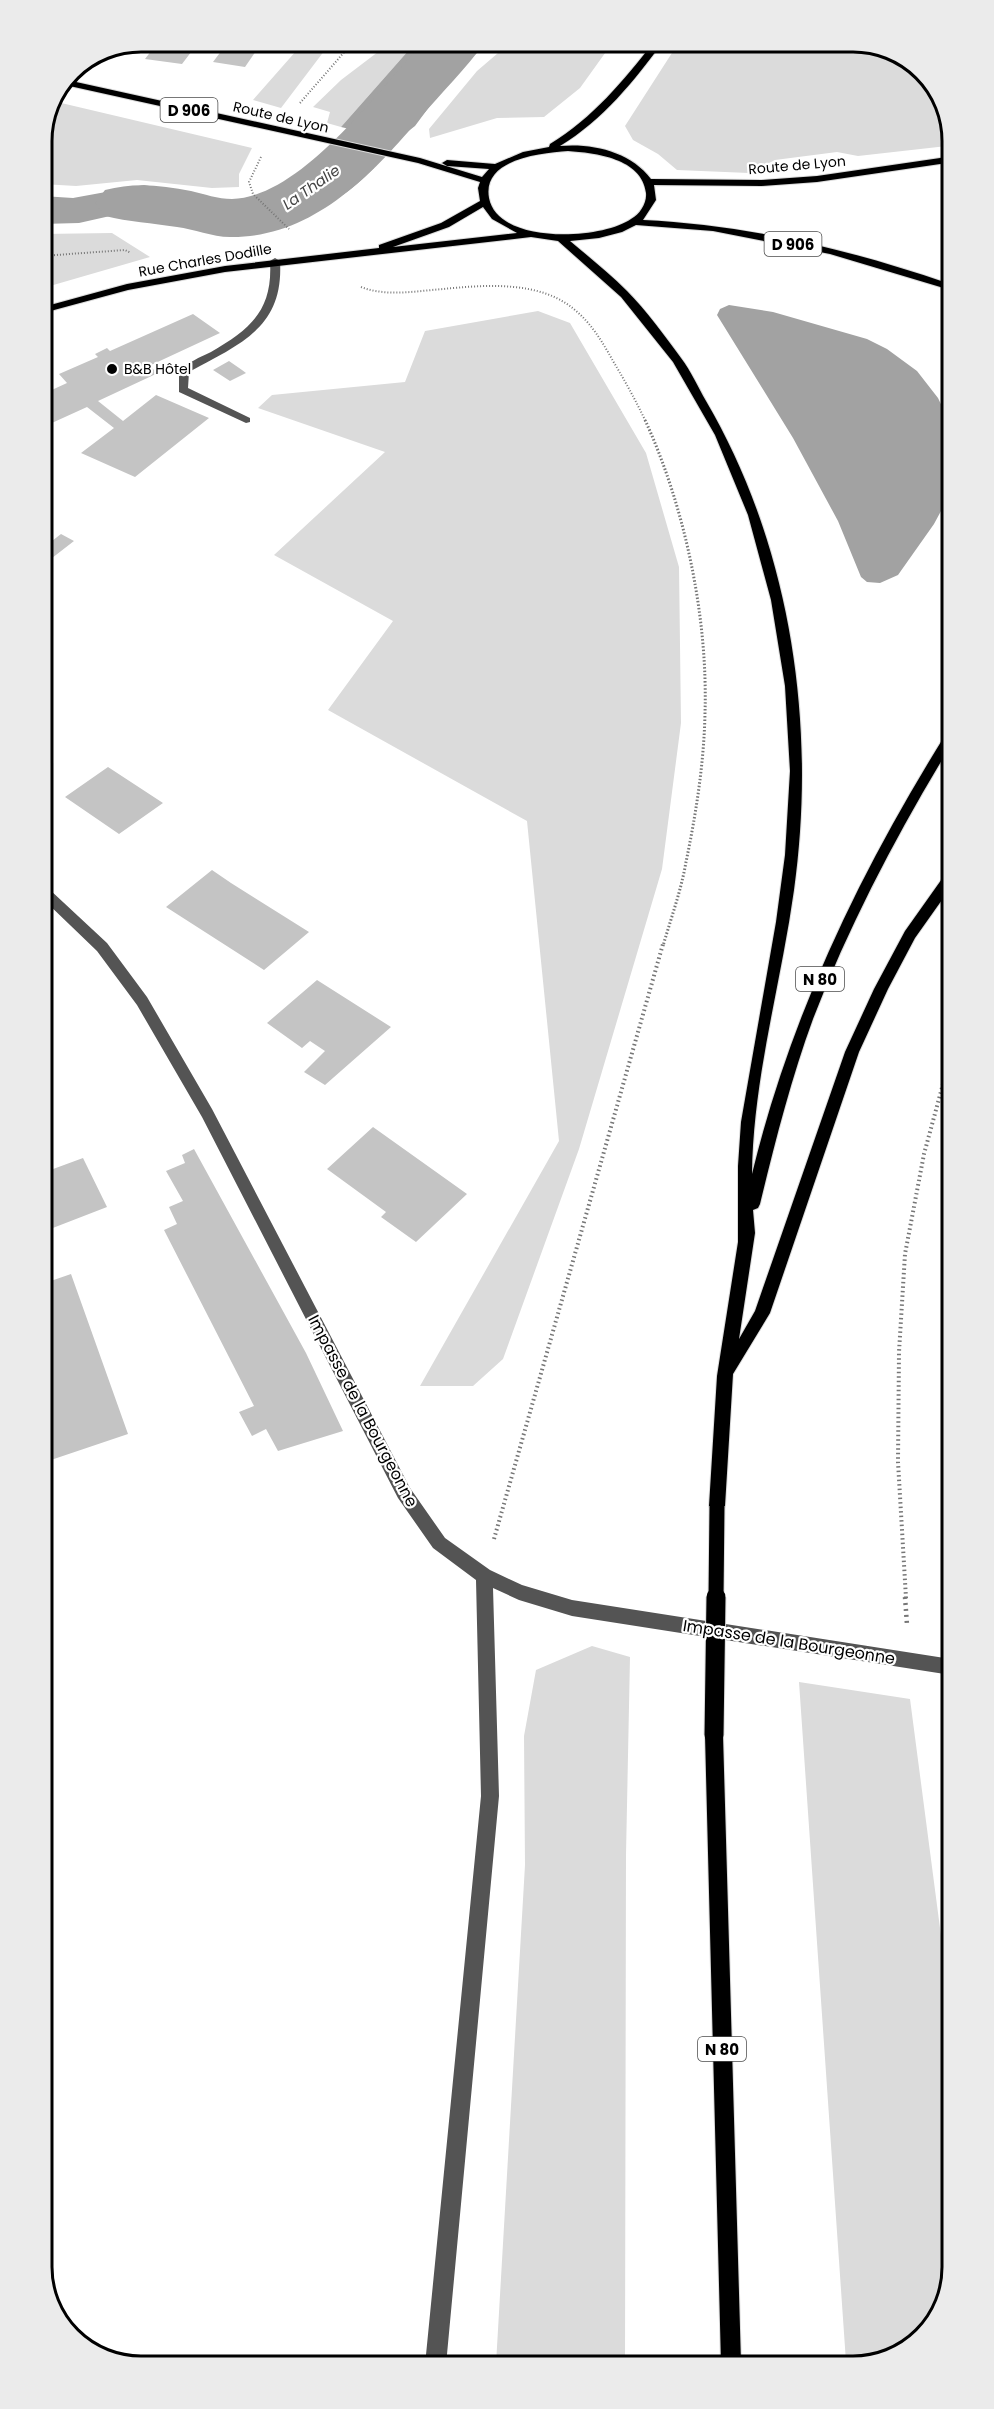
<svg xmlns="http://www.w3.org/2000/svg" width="994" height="2409" font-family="Poppins,sans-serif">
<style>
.green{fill:#dbdbdb}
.water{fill:#a2a2a2}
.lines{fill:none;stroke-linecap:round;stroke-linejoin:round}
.river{fill:#a2a2a2;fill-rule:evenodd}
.building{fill:#c4c4c4}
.major-casing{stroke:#dbdbdb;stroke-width:2}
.path-far3{stroke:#767676;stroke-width:2;stroke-dasharray:1 2;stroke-linecap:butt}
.path-far2{stroke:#767676;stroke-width:3;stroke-dasharray:1.5 2;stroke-linecap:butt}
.path-far1{stroke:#767676;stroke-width:4;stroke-dasharray:1.5 3;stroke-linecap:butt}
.path{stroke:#767676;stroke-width:4.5;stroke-dasharray:2 4;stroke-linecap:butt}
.minor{fill:#545454;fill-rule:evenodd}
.major{fill:#000;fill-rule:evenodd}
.major-bridge-far1-casing{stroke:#dbdbdb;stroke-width:17;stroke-linecap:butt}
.major-bridge-casing{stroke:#dbdbdb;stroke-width:21;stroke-linecap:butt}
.major-bridge-far1{stroke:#000;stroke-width:15}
.major-bridge{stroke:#000;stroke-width:19}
.poi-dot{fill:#000;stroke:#fff;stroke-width:2}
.labels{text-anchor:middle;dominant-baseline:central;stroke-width:4.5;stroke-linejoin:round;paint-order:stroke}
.far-street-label{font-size:14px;fill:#000;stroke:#fff}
.far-poi-label{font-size:14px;fill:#000;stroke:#fff;text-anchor:start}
.shield{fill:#fff;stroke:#4c4c4c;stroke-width:1.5}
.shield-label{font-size:15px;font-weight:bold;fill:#000}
.far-water-label{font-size:15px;font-style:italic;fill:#434343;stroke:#fff}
.street-label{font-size:16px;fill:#000;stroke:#fff}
.rim{fill:none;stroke:#000;stroke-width:3}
</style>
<rect width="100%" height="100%" fill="#fff"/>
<path class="green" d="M 304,42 L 331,42 L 281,108 L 253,100 Z
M 391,42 L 416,42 L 341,127 L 327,123 L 330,112 L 313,107 L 341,80 Z
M 511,42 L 613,42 L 580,88 L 544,117 L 497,118 L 430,138 L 429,129 L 477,71 Z
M 679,42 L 859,42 L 913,63 L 947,110 L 947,146 L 858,156 L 837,152 L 775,160 L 749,173 L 677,170 L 658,154 L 633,140 L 625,126 Z
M 57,102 L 252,148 L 239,174 L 239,187 L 212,188 L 137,180 L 76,186 L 42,184 L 42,135 Z
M 112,233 L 150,257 L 43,288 L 42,234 Z
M 538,311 L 570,323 L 646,453 L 679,567 L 681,723 L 662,869 L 579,1149 L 503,1359 L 473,1386 L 420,1386 L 559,1141 L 527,821 L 328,710 L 393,621 L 274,555 L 385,452 L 258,408 L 272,395 L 405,382 L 425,331 Z
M 592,1646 L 630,1657 L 626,1855 L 625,2364 L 496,2364 L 525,1865 L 524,1736 L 536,1670 Z
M 799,1682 L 910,1699 L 951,2012 L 952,2268 L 932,2328 L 884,2362 L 846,2362 Z"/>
<path class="water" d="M 416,42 L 488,42 L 449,80 L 415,126 L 397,140 L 341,127 Z
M 324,156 L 374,168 C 352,191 327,207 298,220 L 269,201 L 296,187 Z
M 144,185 L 166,189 L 191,199 L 249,208 L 274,227 L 258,232 L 229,231 L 140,214 L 119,214 L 79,223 L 42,224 L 42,196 L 73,198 Z
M 729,305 L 773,312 L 867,339 L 887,349 L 917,371 L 938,398 L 948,419 L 948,498 L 934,524 L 898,575 L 880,583 L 867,582 L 861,577 L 838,521 L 793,438 L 717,315 L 720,309 Z"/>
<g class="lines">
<path class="river" d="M 424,42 L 485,42 C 466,69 441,93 420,118 C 371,176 312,238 230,237 C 212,237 194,229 177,227 C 152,223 129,222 105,216 L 95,203 L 105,190 C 134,182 161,185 191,191 C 204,194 218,199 232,199 C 302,197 378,90 424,42 Z"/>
</g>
<path class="building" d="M 158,42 L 194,42 L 198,43 L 182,64 L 145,59 Z
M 225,46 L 256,51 L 245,67 L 213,62 Z
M 193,314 L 220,333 L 149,366 L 158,373 L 98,401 L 123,421 L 156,395 L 209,418 L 135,477 L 81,453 L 114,428 L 87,407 L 43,427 L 43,394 L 67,383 L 59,374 L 98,357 L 95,354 L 107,348 L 110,351 Z
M 229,361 L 242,370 L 246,373 L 230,381 L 213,370 Z
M 61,534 L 74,541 L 43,565 L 43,548 Z
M 108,767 L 163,803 L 119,834 L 65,797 Z
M 212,870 L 231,883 L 309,932 L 264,970 L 166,907 Z
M 317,980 L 391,1027 L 325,1085 L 304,1072 L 325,1051 L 310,1041 L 302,1048 L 267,1023 Z
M 373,1127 L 467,1194 L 416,1242 L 381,1217 L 386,1212 L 327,1169 Z
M 194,1149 L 306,1353 L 343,1431 L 278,1451 L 266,1429 L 252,1436 L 239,1412 L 254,1406 L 164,1230 L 177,1224 L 169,1207 L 183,1201 L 166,1171 L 185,1163 L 182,1155 Z
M 83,1158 L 107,1207 L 45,1231 L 45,1172 Z
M 71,1274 L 128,1434 L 45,1462 L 45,1283 Z"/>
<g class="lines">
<g class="major-casing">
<path id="major" d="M 654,42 L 663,42 C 634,81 603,120 560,146 C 593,143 631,152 651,179 L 762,180 L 817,176 L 947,157 L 947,163 L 817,182 L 762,186 L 654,185 L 656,200 L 643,220 C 748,225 848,249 947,283 L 947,289 L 830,254 L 713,231 L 636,225 L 622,232 L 599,238 L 570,241 C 589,257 609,273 627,291 C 646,310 664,335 681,358 C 691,371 698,387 706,401 C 791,546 817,725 794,890 C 781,984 753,1078 752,1174 C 790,1017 859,874 944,737 L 948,736 L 948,750 C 896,836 849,925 813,1019 C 791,1079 775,1142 760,1204 L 758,1208 L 753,1210 L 755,1233 L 739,1339 L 755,1311 L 845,1052 L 874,989 L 905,931 L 944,876 L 949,874 L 949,890 L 915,938 L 888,989 L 859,1052 L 770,1313 L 733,1374 L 725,1506 L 723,1511 L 717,1513 L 711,1511 L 709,1506 L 717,1376 L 738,1242 L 738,1166 L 741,1122 L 776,922 L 785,855 L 790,771 L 785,686 L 771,600 L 748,515 L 715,435 L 673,362 L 621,297 L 558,241 L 531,237 L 225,272 L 128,290 L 43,313 L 43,307 L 127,284 L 225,266 L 379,248 L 379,245 L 441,223 L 480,201 L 478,188 L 480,182 L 418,163 L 65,85 L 67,80 L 420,158 L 482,177 L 489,169 L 447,166 L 442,163 L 447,160 L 495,164 L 523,152 L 549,147 L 550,144 C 593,118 623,81 654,42 ZM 568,151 C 595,153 642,158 646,193 C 647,203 640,214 631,219 C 601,240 498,245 489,198 C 482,159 540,153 568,151 ZM 483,207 L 492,219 L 517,233 L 393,247 L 449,227 Z
M 714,1726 L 720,1729 L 723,1735 L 741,2363 L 721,2363 L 705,1735 L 708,1729 Z"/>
</g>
<path class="path-far3" d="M 300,103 L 353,42
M 261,157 L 249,182 L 253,194 L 289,229
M 42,256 L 125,250 L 131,253
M 361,287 C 387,297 416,291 443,289 C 485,285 540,280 575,310 C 592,324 603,343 613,361 C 625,381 636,401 646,422"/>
<path class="path-far2" d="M 645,420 C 685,507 708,618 705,713 C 704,763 696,814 686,862 C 681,891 671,918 663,946"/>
<path class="path-far1" d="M 494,1539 L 663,944
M 906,1598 L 898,1462 L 899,1352 L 905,1254 L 924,1154 L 949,1062"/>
<path class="path" d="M 905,1597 L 907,1625"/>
<path class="minor" d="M 275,258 L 280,261 C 284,328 240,344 189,372 L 188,388 L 250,418 L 250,422 L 246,423 L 179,392 L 179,371 C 187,363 200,357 211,352 C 251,329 273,310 270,261 Z
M 44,887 L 49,889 L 107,943 L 147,997 L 212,1109 L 410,1488 L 445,1538 L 490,1570 L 522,1585 L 572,1600 L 951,1659 L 951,1675 L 572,1616 L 519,1600 L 493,1588 L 499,1796 L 446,2365 L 425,2365 L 481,1796 L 476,1580 L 433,1548 L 398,1498 L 202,1117 L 137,1005 L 97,951 L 44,900 Z"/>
<use href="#major" class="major"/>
<g class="major-bridge-far1-casing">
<path id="major-bridge-far1" d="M 716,1598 L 717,1506"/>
</g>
<g class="major-bridge-casing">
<path id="major-bridge" d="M 714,1735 L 716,1597"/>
</g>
<use href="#major-bridge-far1" class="major-bridge-far1"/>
<use href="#major-bridge" class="major-bridge"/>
</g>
<circle class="poi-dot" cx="112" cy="369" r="6"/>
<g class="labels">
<g class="far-street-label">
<text transform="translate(281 117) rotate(13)">Route de Lyon</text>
<text transform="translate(797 165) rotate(-5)">Route de Lyon</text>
<text transform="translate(205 260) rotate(-10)">Rue Charles Dodille</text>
</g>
<g class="far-poi-label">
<text x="124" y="369">B&amp;B Hôtel</text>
</g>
<g class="shield">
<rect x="160.5" y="98" width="57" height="24" rx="4.5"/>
<rect x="764.5" y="232" width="57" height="24" rx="4.5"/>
<rect x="796" y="967" width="48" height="24" rx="4.5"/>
<rect x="698" y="2037" width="48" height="24" rx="4.5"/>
</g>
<g class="shield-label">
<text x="189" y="110">D 906</text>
<text x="793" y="244">D 906</text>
<text x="820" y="979">N 80</text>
<text x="722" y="2049">N 80</text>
</g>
<g class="far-water-label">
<text transform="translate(311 187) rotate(-35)">La Thalie</text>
</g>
<g class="street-label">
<text transform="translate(363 1411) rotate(62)">Impasse de la Bourgeonne</text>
<text transform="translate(789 1642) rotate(9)">Impasse de la Bourgeonne</text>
</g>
</g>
<path d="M0 0H994V2409H0ZM141 52H853A89 89 0 0 1 942 141V2267A89 89 0 0 1 853 2356H141A89 89 0 0 1 52 2267V141A89 89 0 0 1 141 52Z" fill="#ebebeb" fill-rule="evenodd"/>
<path class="rim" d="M141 52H853A89 89 0 0 1 942 141V2267A89 89 0 0 1 853 2356H141A89 89 0 0 1 52 2267V141A89 89 0 0 1 141 52Z"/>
</svg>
